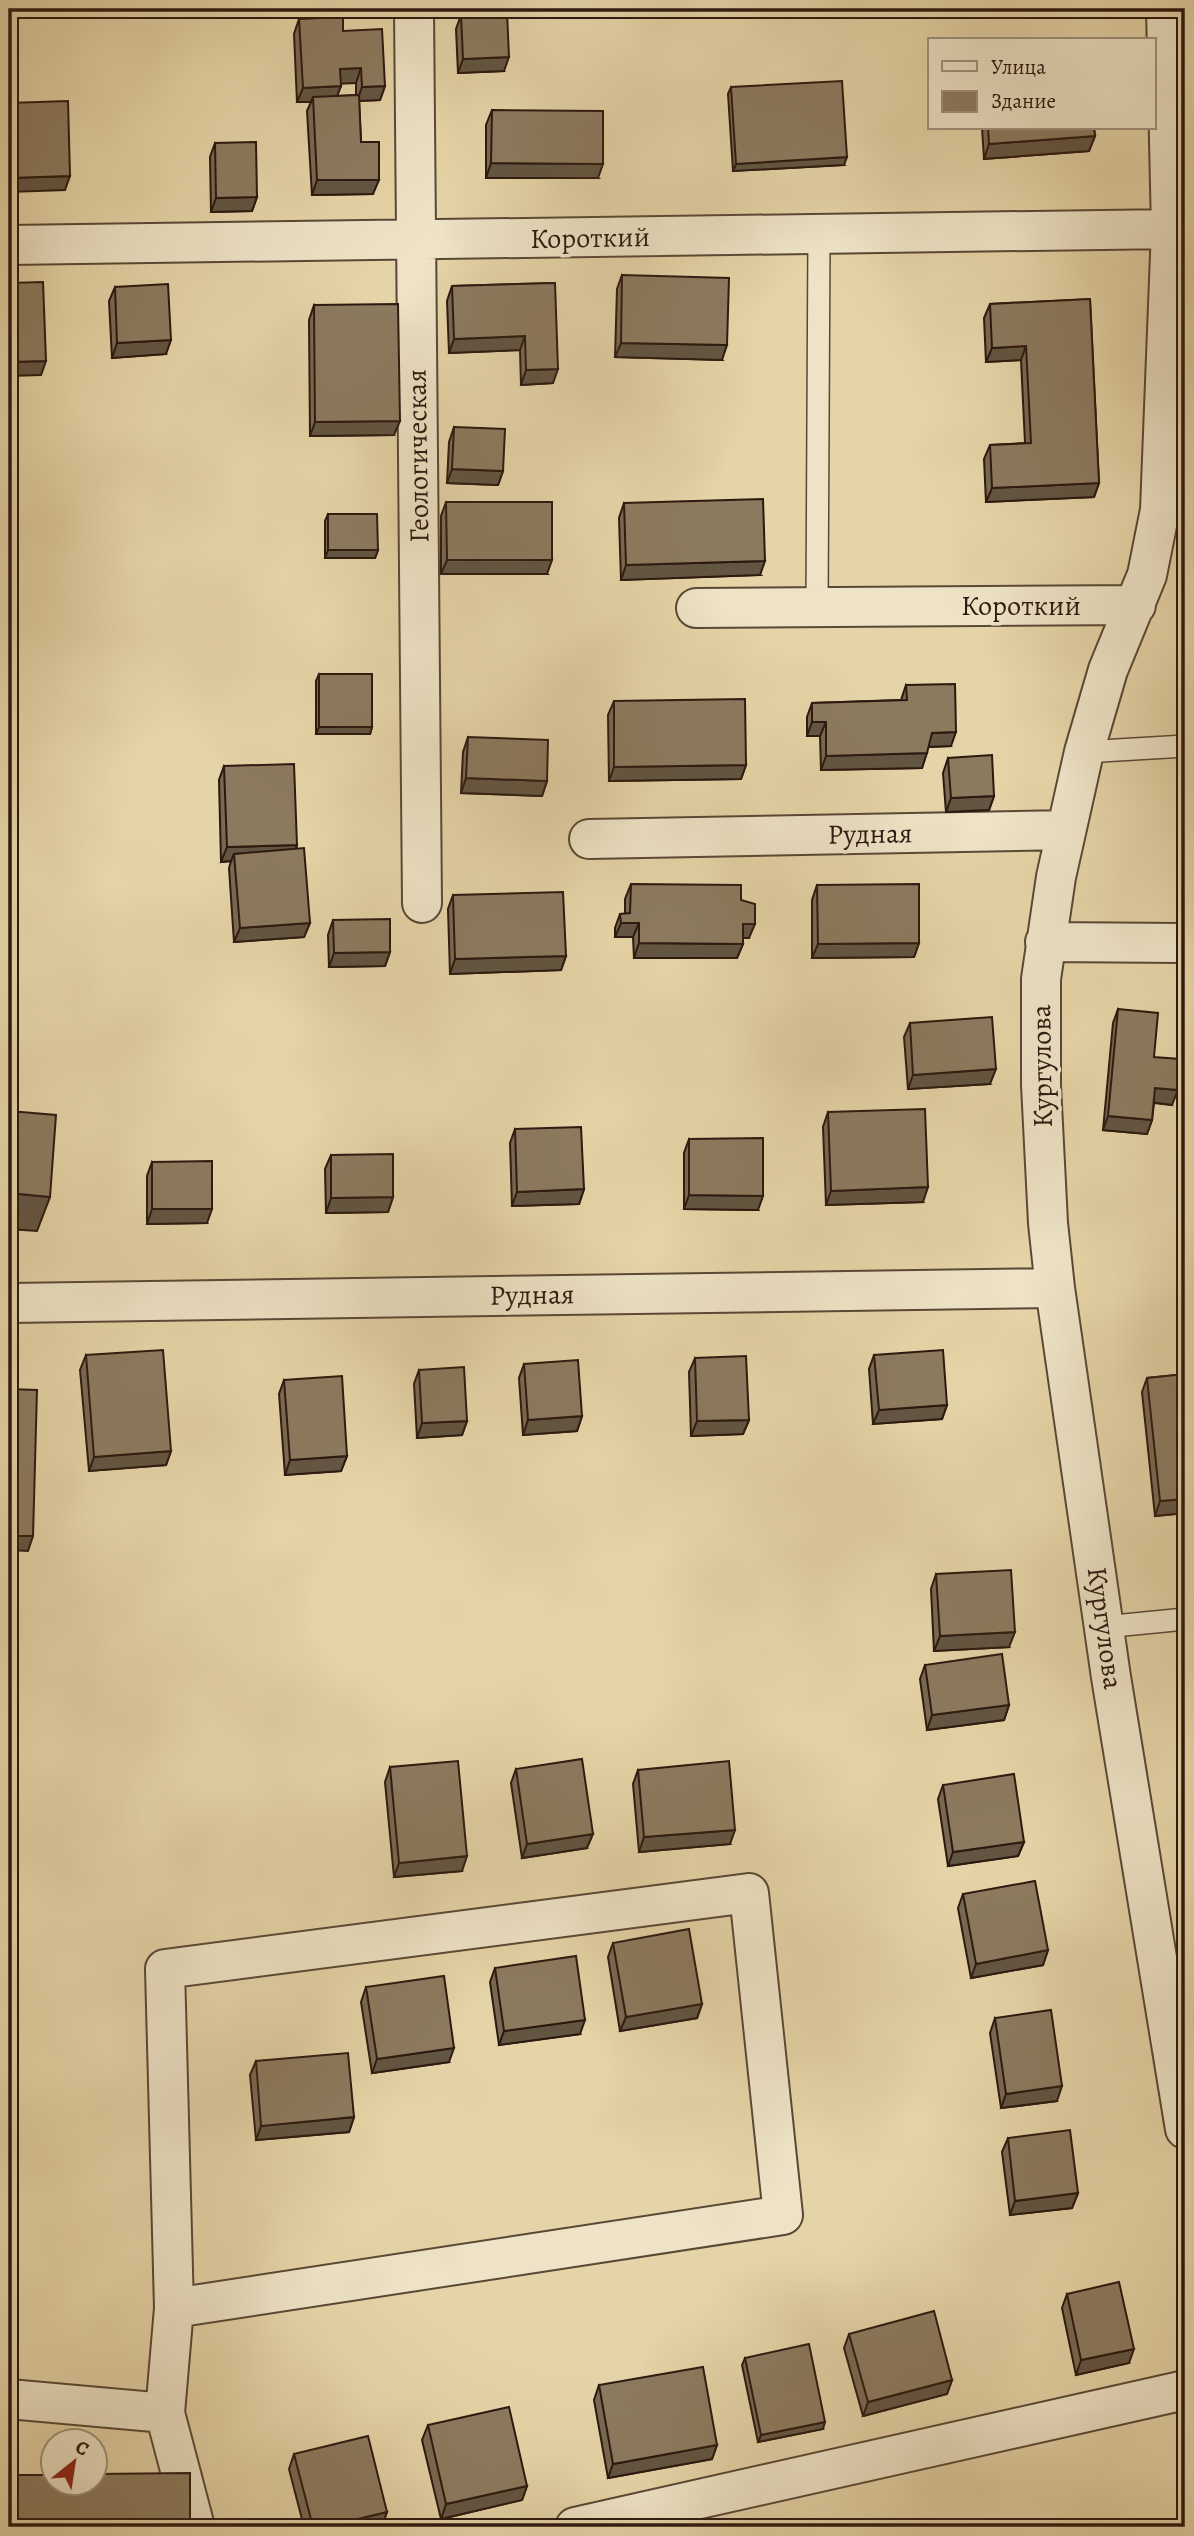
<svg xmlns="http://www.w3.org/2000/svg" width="1194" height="2536" font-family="Alegreya,serif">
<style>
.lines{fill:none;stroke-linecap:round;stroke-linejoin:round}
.lane-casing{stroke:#5a4836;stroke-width:24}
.street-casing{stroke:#5a4836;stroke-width:42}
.lane{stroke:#eee3c6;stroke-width:21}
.street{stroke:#eee3c6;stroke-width:38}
.wall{fill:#786952;stroke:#2c1910;stroke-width:2;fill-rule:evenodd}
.shaded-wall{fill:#625542;stroke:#2c1910;stroke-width:2}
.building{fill:#8c7a5f;stroke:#2c1910;stroke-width:2}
.labels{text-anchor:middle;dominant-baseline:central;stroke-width:7;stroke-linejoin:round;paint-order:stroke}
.street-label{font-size:28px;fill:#2c1910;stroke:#eee3c6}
</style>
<rect width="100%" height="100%" fill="#e5d4a7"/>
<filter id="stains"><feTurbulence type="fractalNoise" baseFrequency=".00286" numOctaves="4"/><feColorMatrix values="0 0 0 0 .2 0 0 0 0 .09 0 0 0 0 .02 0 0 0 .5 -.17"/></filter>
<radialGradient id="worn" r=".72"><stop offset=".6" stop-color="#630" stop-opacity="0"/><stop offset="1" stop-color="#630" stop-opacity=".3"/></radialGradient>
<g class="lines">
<g class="lane-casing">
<path id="lane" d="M 1160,510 L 1185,509
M 817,607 L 819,235
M 1084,752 L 1185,746
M 1104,1627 L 1185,1619"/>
</g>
<g class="street-casing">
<path id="street" d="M 414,9 L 422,903
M 1166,9 L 1171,229 L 1160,510 L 1147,575 L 1108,670 L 1084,752 L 1056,877 L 1041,979 L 1041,1085 L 1048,1223 L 1055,1288 L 1111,1677 L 1185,2129
M 9,245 L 1171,229
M 696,608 L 1136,605
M 589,839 L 1066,830
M 1045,942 L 1185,943
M 9,1303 L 1055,1288
M 174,2308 L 783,2215 L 749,1893 L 165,1969 L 174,2308 L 165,2413 L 195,2527
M 9,2399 L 165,2413
M 575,2527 L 1185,2390"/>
</g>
<use href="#lane" class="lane"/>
<use href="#street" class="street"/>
</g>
<path class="wall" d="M 461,15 L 504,71 L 458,73 L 456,29 Z
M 299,19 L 343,31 L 385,86 L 380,100 L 359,101 L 361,142 L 373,194 L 312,195 L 307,111 L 311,102 L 297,102 L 294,34 ZM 341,83 L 356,83 L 356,95 L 337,96 L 341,86 Z
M 731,87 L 844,165 L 733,171 L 728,94 Z
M 492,110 L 598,178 L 486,178 L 486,125 Z
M 982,128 L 1094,128 L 1095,136 L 1089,151 L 984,159 Z
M 215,143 L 257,197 L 252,211 L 211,212 L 210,157 Z
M 622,275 L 722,360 L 615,357 L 617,289 Z
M 555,283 L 553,383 L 521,385 L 520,350 L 449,353 L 447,301 L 452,286 Z
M 115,287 L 166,354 L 112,358 L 109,301 Z
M 1090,299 L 1099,483 L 1094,497 L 986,502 L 984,459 L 990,445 L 1025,443 L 1021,360 L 986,362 L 984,318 L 990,304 Z
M 314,305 L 394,435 L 310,436 L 309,320 Z
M 454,427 L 503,471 L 498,485 L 447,483 L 449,442 Z
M 446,502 L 547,574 L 441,574 L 441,516 Z
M 624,503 L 760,575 L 621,580 L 619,518 Z
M 328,514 L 378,550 L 375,558 L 325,558 L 325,521 Z
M 319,674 L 372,727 L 370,734 L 316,734 L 316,681 Z
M 906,685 L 951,746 L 928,747 L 922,768 L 821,770 L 820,736 L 807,736 L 807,717 L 812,703 L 901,700 Z
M 614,701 L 746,765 L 741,779 L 609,781 L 608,715 Z
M 468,737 L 547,781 L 542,796 L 461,793 L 463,752 Z
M 948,758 L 994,796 L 989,810 L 946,812 L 943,773 Z
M 224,766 L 297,845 L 296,849 L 310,923 L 304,937 L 234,942 L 229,868 L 231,861 L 221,862 L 219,780 Z
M 631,884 L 741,900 L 749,938 L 743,938 L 743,944 L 737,958 L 634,958 L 633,937 L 615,937 L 615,928 L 620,914 L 625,914 L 625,899 Z
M 817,885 L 919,943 L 914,957 L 812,958 L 812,900 Z
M 453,895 L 566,956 L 561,970 L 450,974 L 448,909 Z
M 333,920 L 390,952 L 385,966 L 329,967 L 328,935 Z
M 1118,1009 L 1154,1057 L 1172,1105 L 1154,1103 L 1152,1120 L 1147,1134 L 1103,1130 L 1113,1023 Z
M 910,1023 L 990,1084 L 908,1089 L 904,1037 Z
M 828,1112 L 923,1202 L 826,1205 L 823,1127 Z
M 515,1129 L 584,1189 L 579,1204 L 512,1206 L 510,1143 Z
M 689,1139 L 758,1210 L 684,1209 L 684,1153 Z
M 331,1155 L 393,1197 L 388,1212 L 326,1213 L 325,1169 Z
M 152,1162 L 207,1223 L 147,1224 L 147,1176 Z
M 86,1355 L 171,1451 L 166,1465 L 89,1471 L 80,1370 Z
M 874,1355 L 947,1405 L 942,1419 L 873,1424 L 869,1369 Z
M 695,1358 L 749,1420 L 743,1434 L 691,1436 L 689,1372 Z
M 524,1364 L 582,1416 L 577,1431 L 523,1435 L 519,1378 Z
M 419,1370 L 467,1421 L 462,1435 L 417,1438 L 414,1384 Z
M 1185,1374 L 1185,1513 L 1155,1516 L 1142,1392 L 1147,1378 Z
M 284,1380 L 347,1456 L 341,1471 L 285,1475 L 279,1394 Z
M 936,1574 L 1009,1647 L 934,1651 L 931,1589 Z
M 925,1665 L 1009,1705 L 1004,1720 L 927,1730 L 920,1679 Z
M 390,1767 L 462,1871 L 394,1877 L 385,1782 Z
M 516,1769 L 587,1848 L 522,1858 L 511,1783 Z
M 638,1770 L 730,1844 L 639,1852 L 633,1784 Z
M 943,1785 L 1024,1842 L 1018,1856 L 948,1866 L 938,1799 Z
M 963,1894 L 1048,1950 L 1043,1965 L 971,1978 L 958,1908 Z
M 613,1943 L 702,2004 L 697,2018 L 620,2031 L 608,1957 Z
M 495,1968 L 580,2034 L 499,2045 L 490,1982 Z
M 366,1987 L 449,2062 L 372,2073 L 361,2002 Z
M 995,2018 L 1057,2101 L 1001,2108 L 990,2033 Z
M 256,2061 L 354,2117 L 349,2132 L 256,2140 L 250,2075 Z
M 1008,2138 L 1078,2193 L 1072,2208 L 1010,2215 L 1002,2152 Z
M 1067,2294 L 1129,2363 L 1076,2375 L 1062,2308 Z
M 849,2334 L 952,2380 L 947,2394 L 863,2416 L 844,2348 Z
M 745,2358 L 823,2429 L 758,2442 L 742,2365 Z
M 599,2385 L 717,2445 L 712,2459 L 608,2478 L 594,2400 Z
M 428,2425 L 527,2486 L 522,2500 L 441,2519 L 422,2440 Z
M 294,2454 L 387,2512 L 382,2526 L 376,2527 L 304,2527 L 289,2469 Z"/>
<path class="shaded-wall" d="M 509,57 L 504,71 L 458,73 L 463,59 Z
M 361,68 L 356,83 L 335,84 L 340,69 Z
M 341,86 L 335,101 L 313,97 L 311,102 L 297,102 L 303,88 Z
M 385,86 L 380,100 L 357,101 L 362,87 Z
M 1095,136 L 1089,151 L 984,159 L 989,144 Z
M 847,157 L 844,165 L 733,171 L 736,164 Z
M 491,163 L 603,164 L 598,178 L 486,178 Z
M 70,176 L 65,190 L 9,192 L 9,178 Z
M 317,180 L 379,180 L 373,194 L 312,195 Z
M 257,197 L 252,211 L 211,212 L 216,198 Z
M 525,336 L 520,350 L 449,353 L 454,339 Z
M 171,340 L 166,354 L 112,358 L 117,343 Z
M 621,343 L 727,345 L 722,360 L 615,357 Z
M 1026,346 L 1021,360 L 986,362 L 992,348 Z
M 46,361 L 41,375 L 9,376 L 9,362 Z
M 558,369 L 553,383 L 521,385 L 526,370 Z
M 400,421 L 394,435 L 310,436 L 315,422 Z
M 452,469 L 503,471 L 498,485 L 447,483 Z
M 1099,483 L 1094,497 L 986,502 L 992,488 Z
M 328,550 L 378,550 L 375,558 L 325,558 Z
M 447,560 L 552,560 L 547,574 L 441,574 Z
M 765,561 L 760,575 L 621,580 L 626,565 Z
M 812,722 L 826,722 L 820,736 L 807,736 Z
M 319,727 L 372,727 L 370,734 L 316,734 Z
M 956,732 L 951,746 L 926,747 L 932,733 Z
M 927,753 L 922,768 L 821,770 L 826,756 Z
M 746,765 L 741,779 L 609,781 L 614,767 Z
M 466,778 L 547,781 L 542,796 L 461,793 Z
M 994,796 L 989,810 L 946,812 L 951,798 Z
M 297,845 L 292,860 L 234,854 L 231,861 L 221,862 L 227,847 Z
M 310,923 L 304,937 L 234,942 L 240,928 Z
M 621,923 L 639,923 L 633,937 L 615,937 Z
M 743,924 L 755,924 L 749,938 L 737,938 Z
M 639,943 L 743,944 L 737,958 L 634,958 Z
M 919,943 L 914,957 L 812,958 L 818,944 Z
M 390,952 L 385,966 L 329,967 L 334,953 Z
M 566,956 L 561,970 L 450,974 L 455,959 Z
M 996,1069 L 990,1084 L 908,1089 L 913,1075 Z
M 1155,1088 L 1178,1090 L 1172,1105 L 1150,1102 Z
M 1108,1116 L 1152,1120 L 1147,1134 L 1103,1130 Z
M 928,1187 L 923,1202 L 826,1205 L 831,1191 Z
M 584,1189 L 579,1204 L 512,1206 L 517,1192 Z
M 9,1193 L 50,1197 L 37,1231 L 9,1229 Z
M 689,1195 L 763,1196 L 758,1210 L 684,1209 Z
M 393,1197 L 388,1212 L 326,1213 L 331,1198 Z
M 152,1209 L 212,1209 L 207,1223 L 147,1224 Z
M 947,1405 L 942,1419 L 873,1424 L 879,1410 Z
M 582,1416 L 577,1431 L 523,1435 L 528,1420 Z
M 749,1420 L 743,1434 L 691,1436 L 697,1421 Z
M 467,1421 L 462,1435 L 417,1438 L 422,1423 Z
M 171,1451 L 166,1465 L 89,1471 L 94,1457 Z
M 347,1456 L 341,1471 L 285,1475 L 290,1460 Z
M 1185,1499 L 1185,1513 L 1155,1516 L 1160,1501 Z
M 9,1536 L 33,1536 L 28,1551 L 9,1550 Z
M 1015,1632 L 1009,1647 L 934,1651 L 940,1636 Z
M 1009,1705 L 1004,1720 L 927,1730 L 932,1715 Z
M 735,1830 L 730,1844 L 639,1852 L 644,1837 Z
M 593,1834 L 587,1848 L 522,1858 L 527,1844 Z
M 1024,1842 L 1018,1856 L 948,1866 L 953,1852 Z
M 467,1856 L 462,1871 L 394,1877 L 399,1863 Z
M 1048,1950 L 1043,1965 L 971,1978 L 976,1964 Z
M 702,2004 L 697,2018 L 620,2031 L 626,2017 Z
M 585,2020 L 580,2034 L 499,2045 L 504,2031 Z
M 454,2048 L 449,2062 L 372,2073 L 377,2059 Z
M 1062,2086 L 1057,2101 L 1001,2108 L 1006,2094 Z
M 354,2117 L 349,2132 L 256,2140 L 261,2126 Z
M 1078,2193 L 1072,2208 L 1010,2215 L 1015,2201 Z
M 1134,2349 L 1129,2363 L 1076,2375 L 1081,2360 Z
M 952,2380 L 947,2394 L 863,2416 L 868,2402 Z
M 825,2422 L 823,2429 L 758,2442 L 761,2435 Z
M 717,2445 L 712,2459 L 608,2478 L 613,2464 Z
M 527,2486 L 522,2500 L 441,2519 L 446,2504 Z
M 387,2512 L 382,2526 L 376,2527 L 324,2527 Z"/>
<path class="building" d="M 507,12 L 509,57 L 463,59 L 461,15 Z
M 343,17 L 343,31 L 382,29 L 385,86 L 362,87 L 361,68 L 340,69 L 341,86 L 303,88 L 299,19 Z
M 842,81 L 847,157 L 736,164 L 731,87 Z
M 359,95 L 361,142 L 379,142 L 379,180 L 317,180 L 313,97 Z
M 68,101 L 70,176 L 9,178 L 9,103 Z
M 492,110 L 603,111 L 603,164 L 491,163 Z
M 988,128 L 1094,128 L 1095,136 L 989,144 Z
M 256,142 L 257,197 L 216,198 L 215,143 Z
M 622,275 L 729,278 L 727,345 L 621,343 Z
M 43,282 L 46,361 L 9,362 L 9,283 Z
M 555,283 L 558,369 L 526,370 L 525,336 L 454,339 L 452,286 Z
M 168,284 L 171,340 L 117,343 L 115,287 Z
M 1090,299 L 1099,483 L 992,488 L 990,445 L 1031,443 L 1026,346 L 992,348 L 990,304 Z
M 398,304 L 400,421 L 315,422 L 314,305 Z
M 454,427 L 505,429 L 503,471 L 452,469 Z
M 763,499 L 765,561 L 626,565 L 624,503 Z
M 446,502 L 552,502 L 552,560 L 447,560 Z
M 328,514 L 377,514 L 378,550 L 328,550 Z
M 319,674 L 372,674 L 372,727 L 319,727 Z
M 955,684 L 956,732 L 932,733 L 927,753 L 826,756 L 826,722 L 812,722 L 812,703 L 907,700 L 906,685 Z
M 745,699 L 746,765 L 614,767 L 614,701 Z
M 468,737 L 548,740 L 547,781 L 466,778 Z
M 992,755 L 994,796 L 951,798 L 948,758 Z
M 294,764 L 297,845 L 227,847 L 224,766 Z
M 304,848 L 310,923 L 240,928 L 234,854 Z
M 631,884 L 741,885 L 741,900 L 755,904 L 755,924 L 743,924 L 743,944 L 639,943 L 639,923 L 621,923 L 620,914 L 630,913 Z
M 919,884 L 919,943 L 818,944 L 817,885 Z
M 563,892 L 566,956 L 455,959 L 453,895 Z
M 390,919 L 390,952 L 334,953 L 333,920 Z
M 1118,1009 L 1158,1013 L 1154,1057 L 1180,1059 L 1178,1090 L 1155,1088 L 1152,1120 L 1108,1116 Z
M 992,1017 L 996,1069 L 913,1075 L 910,1023 Z
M 925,1109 L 928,1187 L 831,1191 L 828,1112 Z
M 9,1111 L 56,1115 L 50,1197 L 9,1193 Z
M 581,1127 L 584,1189 L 517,1192 L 515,1129 Z
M 763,1138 L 763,1196 L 689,1195 L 689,1139 Z
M 393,1154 L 393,1197 L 331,1198 L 331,1155 Z
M 212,1161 L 212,1209 L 152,1209 L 152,1162 Z
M 163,1350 L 171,1451 L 94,1457 L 86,1355 Z
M 943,1350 L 947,1405 L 879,1410 L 874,1355 Z
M 746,1356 L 749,1420 L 697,1421 L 695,1358 Z
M 578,1360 L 582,1416 L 528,1420 L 524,1364 Z
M 464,1367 L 467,1421 L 422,1423 L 419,1370 Z
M 1185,1374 L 1185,1499 L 1160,1501 L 1147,1378 Z
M 342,1376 L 347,1456 L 290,1460 L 284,1380 Z
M 9,1389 L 37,1390 L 33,1536 L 9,1536 Z
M 1011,1570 L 1015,1632 L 940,1636 L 936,1574 Z
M 9,1649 L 10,1649 L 9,1699 Z
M 1002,1654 L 1009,1705 L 932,1715 L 925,1665 Z
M 582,1759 L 593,1834 L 527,1844 L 516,1769 Z
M 458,1761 L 467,1856 L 399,1863 L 390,1767 Z
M 729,1761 L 735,1830 L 644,1837 L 638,1770 Z
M 1014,1774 L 1024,1842 L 953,1852 L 943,1785 Z
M 1035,1881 L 1048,1950 L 976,1964 L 963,1894 Z
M 689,1929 L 702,2004 L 626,2017 L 613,1943 Z
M 576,1956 L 585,2020 L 504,2031 L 495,1968 Z
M 444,1976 L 454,2048 L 377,2059 L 366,1987 Z
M 1051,2010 L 1062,2086 L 1006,2094 L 995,2018 Z
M 348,2053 L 354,2117 L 261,2126 L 256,2061 Z
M 1070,2130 L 1078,2193 L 1015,2201 L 1008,2138 Z
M 1119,2282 L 1134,2349 L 1081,2360 L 1067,2294 Z
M 934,2311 L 952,2380 L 868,2402 L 849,2334 Z
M 809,2344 L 825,2422 L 761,2435 L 745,2358 Z
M 703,2367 L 717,2445 L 613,2464 L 599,2385 Z
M 509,2407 L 527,2486 L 446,2504 L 428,2425 Z
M 368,2436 L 387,2512 L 324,2527 L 313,2527 L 294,2454 Z
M 190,2473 L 190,2527 L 9,2527 L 9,2475 L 52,2475 L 52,2483 L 94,2483 L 94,2474 Z"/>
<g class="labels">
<g class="street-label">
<text transform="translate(590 238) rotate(-1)">Короткий</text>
<text transform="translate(418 456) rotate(-91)">Геологическая</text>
<text x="1021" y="606">Короткий</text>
<text transform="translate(870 834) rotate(-1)">Рудная</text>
<text transform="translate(1042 1066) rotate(-91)">Кургулова</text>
<text transform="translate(532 1295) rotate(-1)">Рудная</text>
<text transform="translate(1105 1628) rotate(82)">Кургулова</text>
</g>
</g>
<rect width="1194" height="2536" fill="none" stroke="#e5d4a7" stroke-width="35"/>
<rect x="10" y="10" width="1173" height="2515" fill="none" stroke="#2c1910" stroke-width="3.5"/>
<rect x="18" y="18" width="1159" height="2501" fill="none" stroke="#2c1910" stroke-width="2"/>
<rect x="928" y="38" width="228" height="91" fill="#eee3c6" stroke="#a0927d" stroke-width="2"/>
<rect x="942" y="61" width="35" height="10" fill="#eee3c6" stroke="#a0927d" stroke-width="2"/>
<text x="991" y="74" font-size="21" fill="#2c1910">Улица</text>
<rect x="942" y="91" width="35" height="21" fill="#8c7a5f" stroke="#a0927d" stroke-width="2"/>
<text x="991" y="108" font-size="21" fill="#2c1910">Здание</text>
<g transform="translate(74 2462) rotate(30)"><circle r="33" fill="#eee3c6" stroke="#a0927d" stroke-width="2"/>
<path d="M0-5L12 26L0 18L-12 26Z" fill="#8f2418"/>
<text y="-10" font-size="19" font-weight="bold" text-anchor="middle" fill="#2c1910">С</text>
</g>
<rect width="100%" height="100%" filter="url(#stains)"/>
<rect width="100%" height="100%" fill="url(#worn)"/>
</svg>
